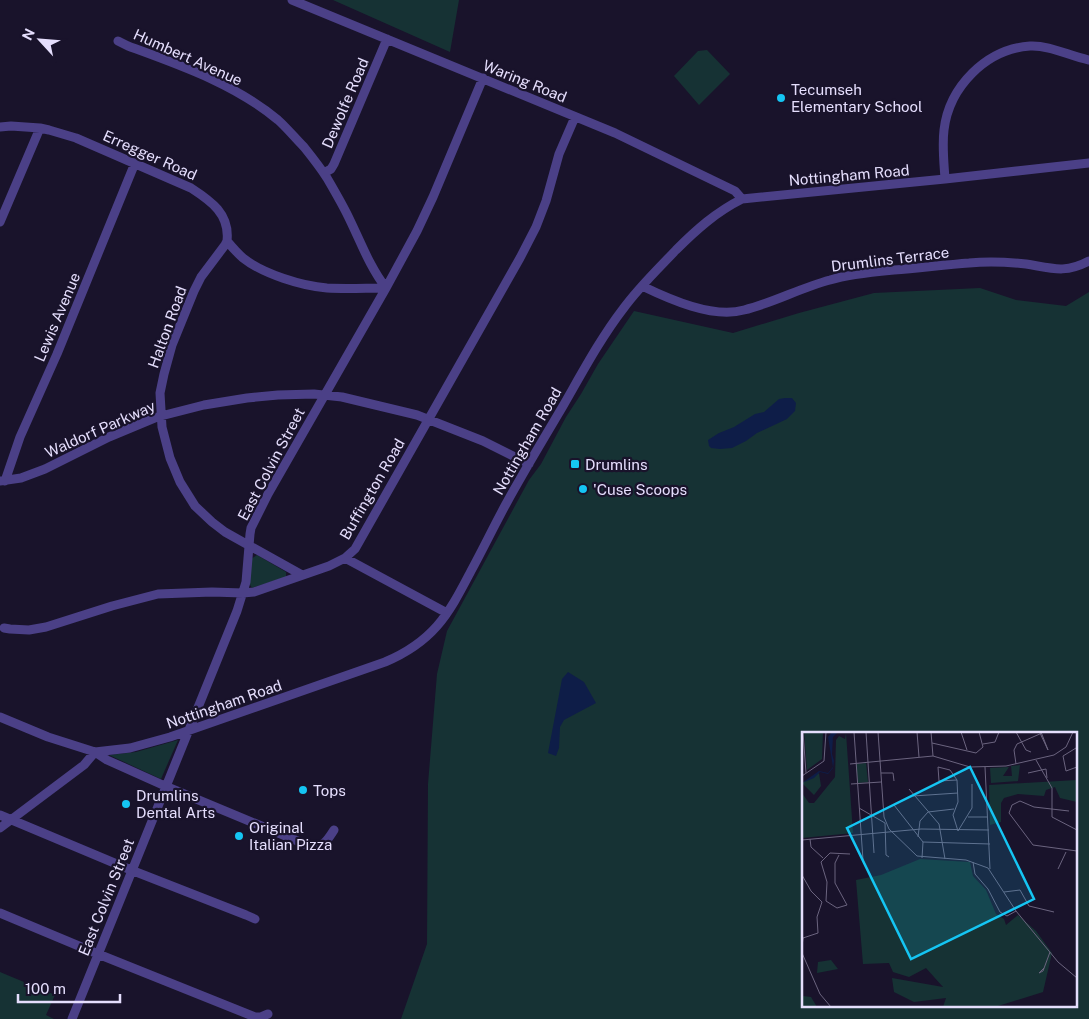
<svg xmlns="http://www.w3.org/2000/svg" width="1089" height="1019" font-family="'Public Sans',sans-serif">
<style>
.green{fill:#163234;fill-rule:evenodd}
.water{fill:#0e1d48}
.lines{fill:none;stroke-linecap:round;stroke-linejoin:round}
.minor{stroke:#4b4087;stroke-width:9}
.poi-dot{fill:#15c5f3;stroke:#19132b;stroke-width:2}
.labels{text-anchor:middle;dominant-baseline:central;stroke-width:4.5;stroke-linejoin:round;paint-order:stroke}
.street-label{font-size:15px;fill:#e5defd;stroke:#19132b}
.poi-label{font-size:15px;fill:#e5defd;stroke:#19132b;text-anchor:start}
.inset-road{fill:none;stroke:#6b647f;stroke-width:1}
.view{fill:#15c5f3;fill-opacity:0.15;stroke:#15c5f3;stroke-width:2.5}
.inset-edge{fill:none;stroke:#e5defd;stroke-width:2.5}
</style>
<rect width="100%" height="100%" fill="#19132b"/>
<path class="green" d="M 333,0 L 459,0 L 450,52 Z
M 707,50 L 730,74 L 699,105 L 674,76 L 698,51 Z
M 980,288 L 1016,300 L 1066,306 L 1089,292 L 1089,1019 L 401,1019 L 427,944 L 428,784 L 437,674 L 447,631 L 529,480 L 541,464 L 566,417 L 581,394 L 598,364 L 634,311 L 733,333 L 799,313 L 874,293 ZM 803,733 L 1075,733 L 1075,1005 L 803,1005 Z
M 257,555 L 286,572 L 286,577 L 252,588 L 249,583 L 251,559 Z
M 178,740 L 161,779 L 109,755 L 136,752 Z
M 0,972 L 55,995 L 46,1015 L 54,1019 L 0,1019 Z"/>
<path class="water" d="M 785,398 L 792,398 L 796,403 L 795,411 L 787,419 L 757,433 L 746,441 L 732,448 L 720,449 L 711,448 L 709,446 L 708,440 L 719,433 L 734,427 L 755,414 L 764,412 L 779,399 Z
M 568,672 L 584,682 L 596,703 L 564,720 L 560,727 L 559,748 L 556,756 L 548,753 L 562,679 Z"/>
<g class="lines">
<path class="minor" d="M 292,0 L 615,133 L 735,191 L 742,199
M 118,41 L 128,46 C 180,65 235,84 278,120 C 287,128 295,138 304,147 C 312,157 320,167 327,178 C 334,190 341,202 347,214 C 360,240 369,266 386,288
M 0,127 L 11,126 L 40,128 L 49,130 L 76,138 L 191,188 C 211,201 230,214 227,241 C 232,247 237,253 243,258 C 263,274 302,286 327,288 C 346,289 366,288 386,288
M 324,173 L 331,169 L 334,164 L 387,39
M 945,179 C 944,163 942,146 944,130 C 949,87 986,49 1030,46 C 1050,45 1069,56 1089,60
M 0,222 L 40,128
M 227,241 L 225,245 L 201,277 L 194,291 L 172,345 L 164,374 L 160,393 L 162,427 L 170,458 L 180,482 L 195,506 L 212,522 L 225,532 L 302,575
M 642,286 C 669,299 713,319 744,310 C 773,303 800,288 830,280 C 850,274 873,272 894,270 C 919,268 944,265 969,263 C 988,261 1008,262 1026,264 C 1051,268 1065,274 1089,261
M 0,481 L 21,478 L 45,469 L 109,437 L 157,417 L 204,405 L 247,398 L 278,395 L 314,394 L 342,397 L 417,415 L 483,441 L 529,464
M 5,481 L 20,437 L 57,354 L 135,163
M 345,558 L 447,613
M 4,628 L 10,629 L 29,630 L 46,627 L 112,606 L 158,594 L 212,592 L 243,593 L 254,592 L 329,566 L 345,558 L 355,549 L 520,258 L 536,227 L 546,201 L 559,154 L 575,117
M 0,717 L 48,737 L 95,752 L 130,748 L 170,737 L 385,662 C 404,654 423,642 437,626 C 451,610 461,590 471,571 C 483,549 494,526 506,504 C 524,471 544,438 563,406 C 582,373 600,339 623,309 C 639,287 658,269 676,250 C 696,230 716,212 742,199 L 945,179 L 1089,163
M 0,815 L 131,870 L 246,915 L 255,919
M 0,828 L 84,765 L 95,752 L 107,760 L 165,786 L 312,847 C 324,847 328,839 334,830
M 0,913 L 98,954 L 255,1017 L 261,1017 L 268,1014
M 72,1019 L 237,611 L 246,582 L 250,534 L 251,528 L 268,494 L 386,288 L 417,231 L 433,197 L 483,78"/>
</g>
<g class="poi-dot">
<circle cx="781" cy="98" r="5"/>
<rect x="570" y="459" width="10" height="10" rx="2.5"/>
<circle cx="583" cy="489" r="5"/>
<circle cx="303" cy="790" r="5"/>
<circle cx="126" cy="804" r="5"/>
<circle cx="239" cy="836" r="5"/>
</g>
<g class="labels">
<g class="street-label">
<text transform="translate(188 57) rotate(24)">Humbert Avenue</text>
<text transform="translate(525 81) rotate(22)">Waring Road</text>
<text transform="translate(345 103) rotate(-67)">Dewolfe Road</text>
<text transform="translate(150 155) rotate(24)">Erregger Road</text>
<text transform="translate(849 175) rotate(-5)">Nottingham Road</text>
<text transform="translate(890 259) rotate(-7)">Drumlins Terrace</text>
<text transform="translate(57 317) rotate(-67)">Lewis Avenue</text>
<text transform="translate(167 327) rotate(-70)">Halton Road</text>
<text transform="translate(100 429) rotate(-24)">Waldorf Parkway</text>
<text transform="translate(527 441) rotate(-60)">Nottingham Road</text>
<text transform="translate(271 464) rotate(-62)">East Colvin Street</text>
<text transform="translate(372 489) rotate(-60)">Buffington Road</text>
<text transform="translate(224 704) rotate(-19)">Nottingham Road</text>
<text transform="translate(106 897) rotate(-68)">East Colvin Street</text>
</g>
<g class="poi-label">
<text x="791" y="89">Tecumseh<tspan x="791" dy="17">Elementary School</tspan></text>
<text x="585" y="464">Drumlins</text>
<text x="593" y="489">'Cuse Scoops</text>
<text x="313" y="790">Tops</text>
<text x="136" y="795">Drumlins<tspan x="136" dy="17">Dental Arts</tspan></text>
<text x="249" y="827">Original<tspan x="249" dy="17">Italian Pizza</tspan></text>
</g>
</g>
<g transform="translate(802 732)">
<rect width="275" height="275" fill="#19132b"/>
<path d="M 2,0 L 21,0 L 20,27 L 5,38 ZM 44,1 L 51,101 L 0,106 L 0,61 L 7,71 L 12,71 L 33,45 L 34,8 L 37,4 L 43,7 ZM 64,31 L 66,50 L 56,51 L 54,32 ZM 218,33 L 216,49 L 189,51 L 188,36 L 207,35 L 201,44 L 210,44 L 209,34 ZM 17,41 L 19,54 L 12,63 L 0,51 ZM 275,48 L 275,70 L 258,66 L 253,55 L 244,58 L 242,64 L 216,62 L 202,66 L 199,71 L 199,90 L 188,93 L 187,53 ZM 118,127 L 168,130 L 171,144 L 184,158 L 194,182 L 202,187 L 204,193 L 216,183 L 234,199 L 250,221 L 241,260 L 196,274 L 141,275 L 144,266 L 112,270 L 92,260 L 90,246 L 141,255 L 124,236 L 107,245 L 91,240 L 87,231 L 61,232 L 54,148 L 79,143 ZM 29,228 L 36,237 L 15,241 L 16,230 ZM 0,260 L 1,264 L 9,265 L 15,275 L 0,275 Z" fill="#163234"/>
<path d="M 30,0 L 36,0 L 31,5 L 30,22 L 32,29 L 31,36 L 26,42 L 18,40 L 12,46 L 0,51 L 17,39 L 26,41 L 31,35 L 26,5 Z" fill="#0e1d48"/>
<path class="inset-road" d="M 1,0 L 4,41M 52,0 L 61,128M 64,0 L 72,121M 76,0 L 82,85 L 87,97 L 115,124 L 164,128 L 186,136 L 214,179 L 256,230 L 275,246M 115,0 L 117,25M 129,0 L 131,24M 159,0 L 165,18M 214,0 L 224,18 L 229,20M 238,1 L 246,18 L 239,0M 130,11 L 174,21 L 181,15 L 177,0M 181,12 L 193,10 L 197,0M 274,16 L 261,24 L 264,39 L 275,35M 234,28 L 250,56 L 250,85 L 275,98M 48,32 L 131,24 L 168,35 L 204,34 L 252,23 L 264,15 L 271,0M 214,32 L 212,18 L 215,12 L 240,1M 183,35 L 188,137M 79,41 L 91,41 L 92,49M 226,41 L 244,37 L 245,46M 0,44 L 22,29 L 24,0M 155,48 L 137,49 L 136,35 L 148,38 L 155,48 L 156,70 L 151,83 L 156,99 L 170,76 L 170,52M 49,52 L 79,50M 107,57 L 137,92 L 143,127M 111,64 L 156,61M 92,73 L 121,110 L 188,112M 57,76 L 83,91 L 84,123 L 87,125M 267,79 L 232,75 L 218,69 L 210,73 L 207,81 L 231,113 L 275,119M 166,85 L 186,85M 116,105 L 118,89 L 126,80 L 152,77M 8,107 L 9,115 L 21,126M 0,108 L 119,97 L 187,98M 37,123 L 33,131 L 33,151 L 45,173 L 35,176 L 24,169 L 25,150 L 19,130 L 28,121 L 48,122M 120,126 L 121,110M 171,130 L 173,142 L 186,157 L 198,180 L 205,184 L 214,179M 256,137 L 264,120M 0,143 L 9,159 L 20,170M 202,160 L 218,158 L 227,174 L 252,180M 0,215 L 1,206 L 16,201 L 15,185 L 20,170M 0,221 L 18,262 L 29,275M 242,236 L 237,241 L 241,239 L 248,220"/>
<path class="view" d="M 168,35 L 232,167 L 109,227 L 45,96 Z"/>
<rect width="275" height="275" class="inset-edge"/>
</g>
<g transform="translate(40 40) rotate(296)" stroke="#19132b" stroke-width="4" paint-order="stroke">
<path d="M0-4L9 19L0 12L-9 19Z" fill="#e5defd"/>
<text y="-8" font-size="14" font-weight="bold" text-anchor="middle" fill="#e5defd">N</text>
</g>
<path d="M18 994v8h102v-8" fill="none" stroke="#e5defd" stroke-width="2.5"/>
<text x="25" y="994" font-size="15" fill="#e5defd" stroke="#19132b" stroke-width="4" paint-order="stroke">100 m</text>
</svg>
